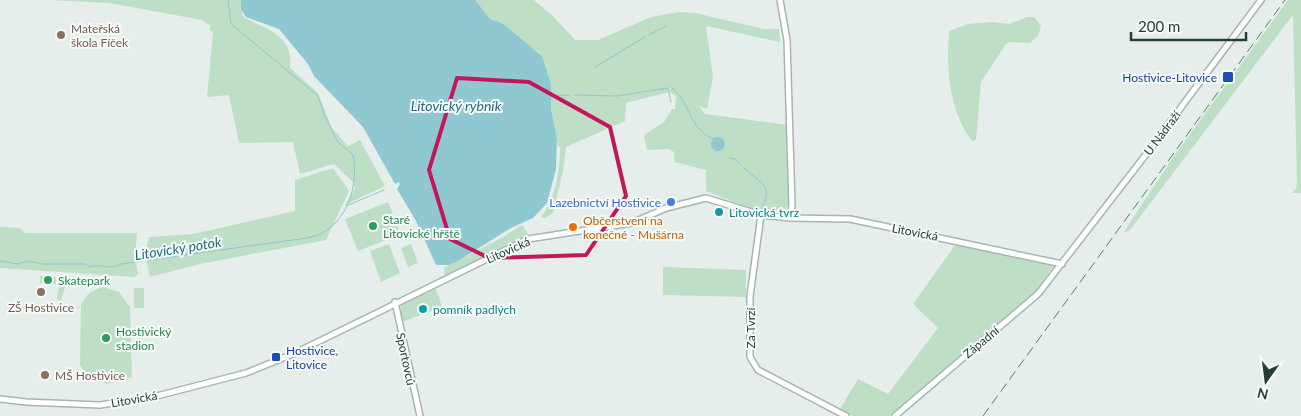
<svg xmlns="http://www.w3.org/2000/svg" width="1301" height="416" font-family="Lato,sans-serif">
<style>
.green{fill:#bfdec6}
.water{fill:#8fc8d1}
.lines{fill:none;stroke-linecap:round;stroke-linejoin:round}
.stream{stroke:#8fc8d1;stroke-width:1}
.minor-casing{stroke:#a7b6b1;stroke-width:8}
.minor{stroke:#fff;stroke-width:5}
.rail{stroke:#5f7b73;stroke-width:1;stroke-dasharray:10 5;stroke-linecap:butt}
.marked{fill:none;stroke:#c2185b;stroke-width:4;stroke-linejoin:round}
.education-dot{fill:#8d6e63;stroke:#f6faf8;stroke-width:2}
.transit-dot{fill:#1a4fb4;stroke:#f6faf8;stroke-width:2}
.shop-dot{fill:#3f7fe0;stroke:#f6faf8;stroke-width:2}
.culture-dot{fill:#0f9aa8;stroke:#f6faf8;stroke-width:2}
.leisure-dot{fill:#2e9e5b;stroke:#f6faf8;stroke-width:2}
.food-dot{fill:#e8710a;stroke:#f6faf8;stroke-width:2}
.labels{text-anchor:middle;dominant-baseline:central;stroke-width:4;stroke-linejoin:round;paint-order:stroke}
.education-label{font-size:12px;fill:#785e54;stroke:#f6faf8;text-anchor:start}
.transit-label{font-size:12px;fill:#164399;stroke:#f6faf8;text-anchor:end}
.street-label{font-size:12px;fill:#243f37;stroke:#f6faf8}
.shop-label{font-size:12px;fill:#366cbe;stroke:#f6faf8;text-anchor:end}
.culture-label{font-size:12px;fill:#0d838f;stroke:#f6faf8;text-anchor:start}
.leisure-label{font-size:12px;fill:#27864d;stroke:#f6faf8;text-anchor:start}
.food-label{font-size:12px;fill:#c56008;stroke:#f6faf8;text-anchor:start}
.water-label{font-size:14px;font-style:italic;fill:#1f6d7a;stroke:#f6faf8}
</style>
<rect width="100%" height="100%" fill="#e5eeea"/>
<path class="green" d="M 49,0 L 241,0 L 243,17 C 267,29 294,36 290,68 L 318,93 L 332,128 L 348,146 L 360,140 L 385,186 L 345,205 L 355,188 L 353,182 L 334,164 L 300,174 L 293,142 L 239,143 L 229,95 L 207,97 L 213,32 L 209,29 L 211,26 L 202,20 L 109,3 Z
M 474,0 L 534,0 L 553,16 L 575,40 L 598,40 L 651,17 L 679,12 L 695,13 L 764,29 L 779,29 L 780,42 L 706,26 L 713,77 L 707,109 L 699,106 L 705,114 L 789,125 L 790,200 L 785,210 L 780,212 L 752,209 L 706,191 L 706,170 L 675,162 L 674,152 L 669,149 L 647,150 L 644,135 L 664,122 L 672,109 L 675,109 L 676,96 L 669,92 L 626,103 L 625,121 L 566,147 L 563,171 L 553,213 L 545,218 L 541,217 C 556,198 560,170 560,147 L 558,146 L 551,109 L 551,84 L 540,53 L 524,43 L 502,23 L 490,19 Z
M 1288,0 L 1301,0 L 1301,193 L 1292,193 L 1296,189 L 1297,183 L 1293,15 L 1130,230 L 1123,233 L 1174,156 Z
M 1027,17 L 1034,17 L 1041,26 L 1038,36 L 1030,43 L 1010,42 L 1006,44 L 981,82 L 976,140 L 972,141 C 949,110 946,68 949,31 L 968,24 L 991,22 L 1009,24 Z
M 333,168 L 349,191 L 326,240 L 200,264 L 150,277 L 145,253 L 149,237 L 193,234 L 295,211 L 295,180 Z
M 388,202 L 401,234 L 358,251 L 345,219 Z
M 522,225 L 529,235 L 512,242 L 445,276 L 444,268 L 503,237 Z
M 0,227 L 20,228 L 25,233 L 137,233 L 135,257 L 138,274 L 134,277 L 0,268 Z
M 389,244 L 400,273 L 381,282 L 370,251 Z
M 411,244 L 418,263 L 408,267 L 401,248 Z
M 956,244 L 1053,266 L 1039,288 L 1019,307 L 890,416 L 853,416 L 840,409 L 858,379 L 888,394 L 938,328 L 913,304 Z
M 663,267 L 746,270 L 746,297 L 663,295 Z
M 40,276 L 56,277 L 56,284 L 40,283 Z
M 60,277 L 68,278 L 61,300 L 57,300 Z
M 103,287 L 119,292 L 130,307 L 132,377 L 108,384 L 90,379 L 80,365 L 81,304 L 90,292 Z
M 134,288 L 144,288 L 144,308 L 134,308 Z
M 436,289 L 442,307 L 402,322 L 400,313 L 402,303 Z"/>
<path class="water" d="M 241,0 L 475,0 L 490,19 L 502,23 L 542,56 L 551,84 L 551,109 L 557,139 L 556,169 L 547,203 L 533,218 L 511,228 L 458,261 L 449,265 L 436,265 L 416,221 L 397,189 L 400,184 L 399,182 L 395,184 L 363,127 L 314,76 L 308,64 L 279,29 L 246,17 L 241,9 Z
M711 144a7 7 0 1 1 14 0a7 7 0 1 1-14 0Z"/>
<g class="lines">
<path class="stream" d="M 649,35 L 666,26
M 595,67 L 645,37
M 672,88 C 690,101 691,135 716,139
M 668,89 L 671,102
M 574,95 L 617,96 L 668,88
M 550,96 L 569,95
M 730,158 L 735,159 L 741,165
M 744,168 C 764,186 773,184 761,211
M 346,206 L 384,190
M 756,233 L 758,217
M 0,261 L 18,264 L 28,261 L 43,264 L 85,264 L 90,267 C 100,263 111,271 121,264 L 292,240 C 300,239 311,238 318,235 C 348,222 359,184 353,155 L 338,142 L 325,117 L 318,96 L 231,24 L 228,0"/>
<g class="minor-casing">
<path id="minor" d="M 780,0 L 787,40 L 792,205 L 790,218
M 761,215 L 750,296 L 750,357 L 758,370 L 846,416
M 395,302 L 420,416
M 0,399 L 26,402 L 100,405 L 153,397 L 246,373 L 293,354 L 528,239 L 632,223 L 666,208 L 706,198 L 761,215 L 790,218 L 850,219 L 1062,264
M 895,416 L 1038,294 L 1144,157 L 1261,0"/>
</g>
<use href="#minor" class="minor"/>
<path class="rail" d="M 983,416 L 1285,0"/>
</g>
<path class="marked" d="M 457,78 L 529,82 L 610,127 L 626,196 L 586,255 L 489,258 L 450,239 L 429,170 Z"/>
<g class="education-dot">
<circle cx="61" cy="35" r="5"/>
<circle cx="41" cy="292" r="5"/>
<circle cx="45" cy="375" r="5"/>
</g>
<g class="transit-dot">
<rect x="1222" y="71" width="12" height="12" rx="2.5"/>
<rect x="271" y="352" width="10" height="10" rx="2.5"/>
</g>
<circle class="shop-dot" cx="671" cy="202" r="5"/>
<g class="culture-dot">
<circle cx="719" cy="212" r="5"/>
<circle cx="423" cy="309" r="5"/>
</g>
<g class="leisure-dot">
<circle cx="373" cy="226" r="5"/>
<circle cx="48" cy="280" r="5"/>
<circle cx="106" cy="338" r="5"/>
</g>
<circle class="food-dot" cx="573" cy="227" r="5"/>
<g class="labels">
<g class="education-label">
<text x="71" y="28">Mateřská<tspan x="71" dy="14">škola Fíček</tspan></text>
<text x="41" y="307" text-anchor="middle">ZŠ Hostivice</text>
<text x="55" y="375">MŠ Hostivice</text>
</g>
<g class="transit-label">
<text x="1217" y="77">Hostivice-Litovice</text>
<text x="286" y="350" text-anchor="start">Hostivice,<tspan x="286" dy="14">Litovice</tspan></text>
</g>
<g class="street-label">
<text transform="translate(1162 133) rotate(-53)">U Nádraží</text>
<text transform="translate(915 232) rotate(11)">Litovická</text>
<text transform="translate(508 250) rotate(-24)">Litovická</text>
<text transform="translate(750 328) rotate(-90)">Za Tvrzí</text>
<text transform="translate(981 342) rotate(-40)">Západní</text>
<text transform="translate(406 359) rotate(78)">Sportovců</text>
<text transform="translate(134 399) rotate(-10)">Litovická</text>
</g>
<g class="shop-label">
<text x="661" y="202">Lazebnictví Hostivice</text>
</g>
<g class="culture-label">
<text x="729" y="212">Litovická tvrz</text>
<text x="433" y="309">pomník padlých</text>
</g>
<g class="leisure-label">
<text x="383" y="219">Staré<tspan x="383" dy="14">Litovické hřště</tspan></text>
<text x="58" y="280">Skatepark</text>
<text x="116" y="331">Hostivický<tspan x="116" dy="14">stadion</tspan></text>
</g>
<g class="food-label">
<text x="583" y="220">Občerstvení na<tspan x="583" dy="14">konečné - Mušárna</tspan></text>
</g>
<g class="water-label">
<text x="456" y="105">Litovický rybník</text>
<text transform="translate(178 248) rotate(-9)">Litovický potok</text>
</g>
</g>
<g transform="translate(1266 381) rotate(194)" stroke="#f6faf8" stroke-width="4" paint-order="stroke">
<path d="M0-4L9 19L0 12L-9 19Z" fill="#243f37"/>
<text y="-8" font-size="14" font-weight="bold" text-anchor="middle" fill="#243f37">N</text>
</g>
<path d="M1131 32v8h115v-8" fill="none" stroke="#243f37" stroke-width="2.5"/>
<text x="1138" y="32" font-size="15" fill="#243f37" stroke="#f6faf8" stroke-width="4" paint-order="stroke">200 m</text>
</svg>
